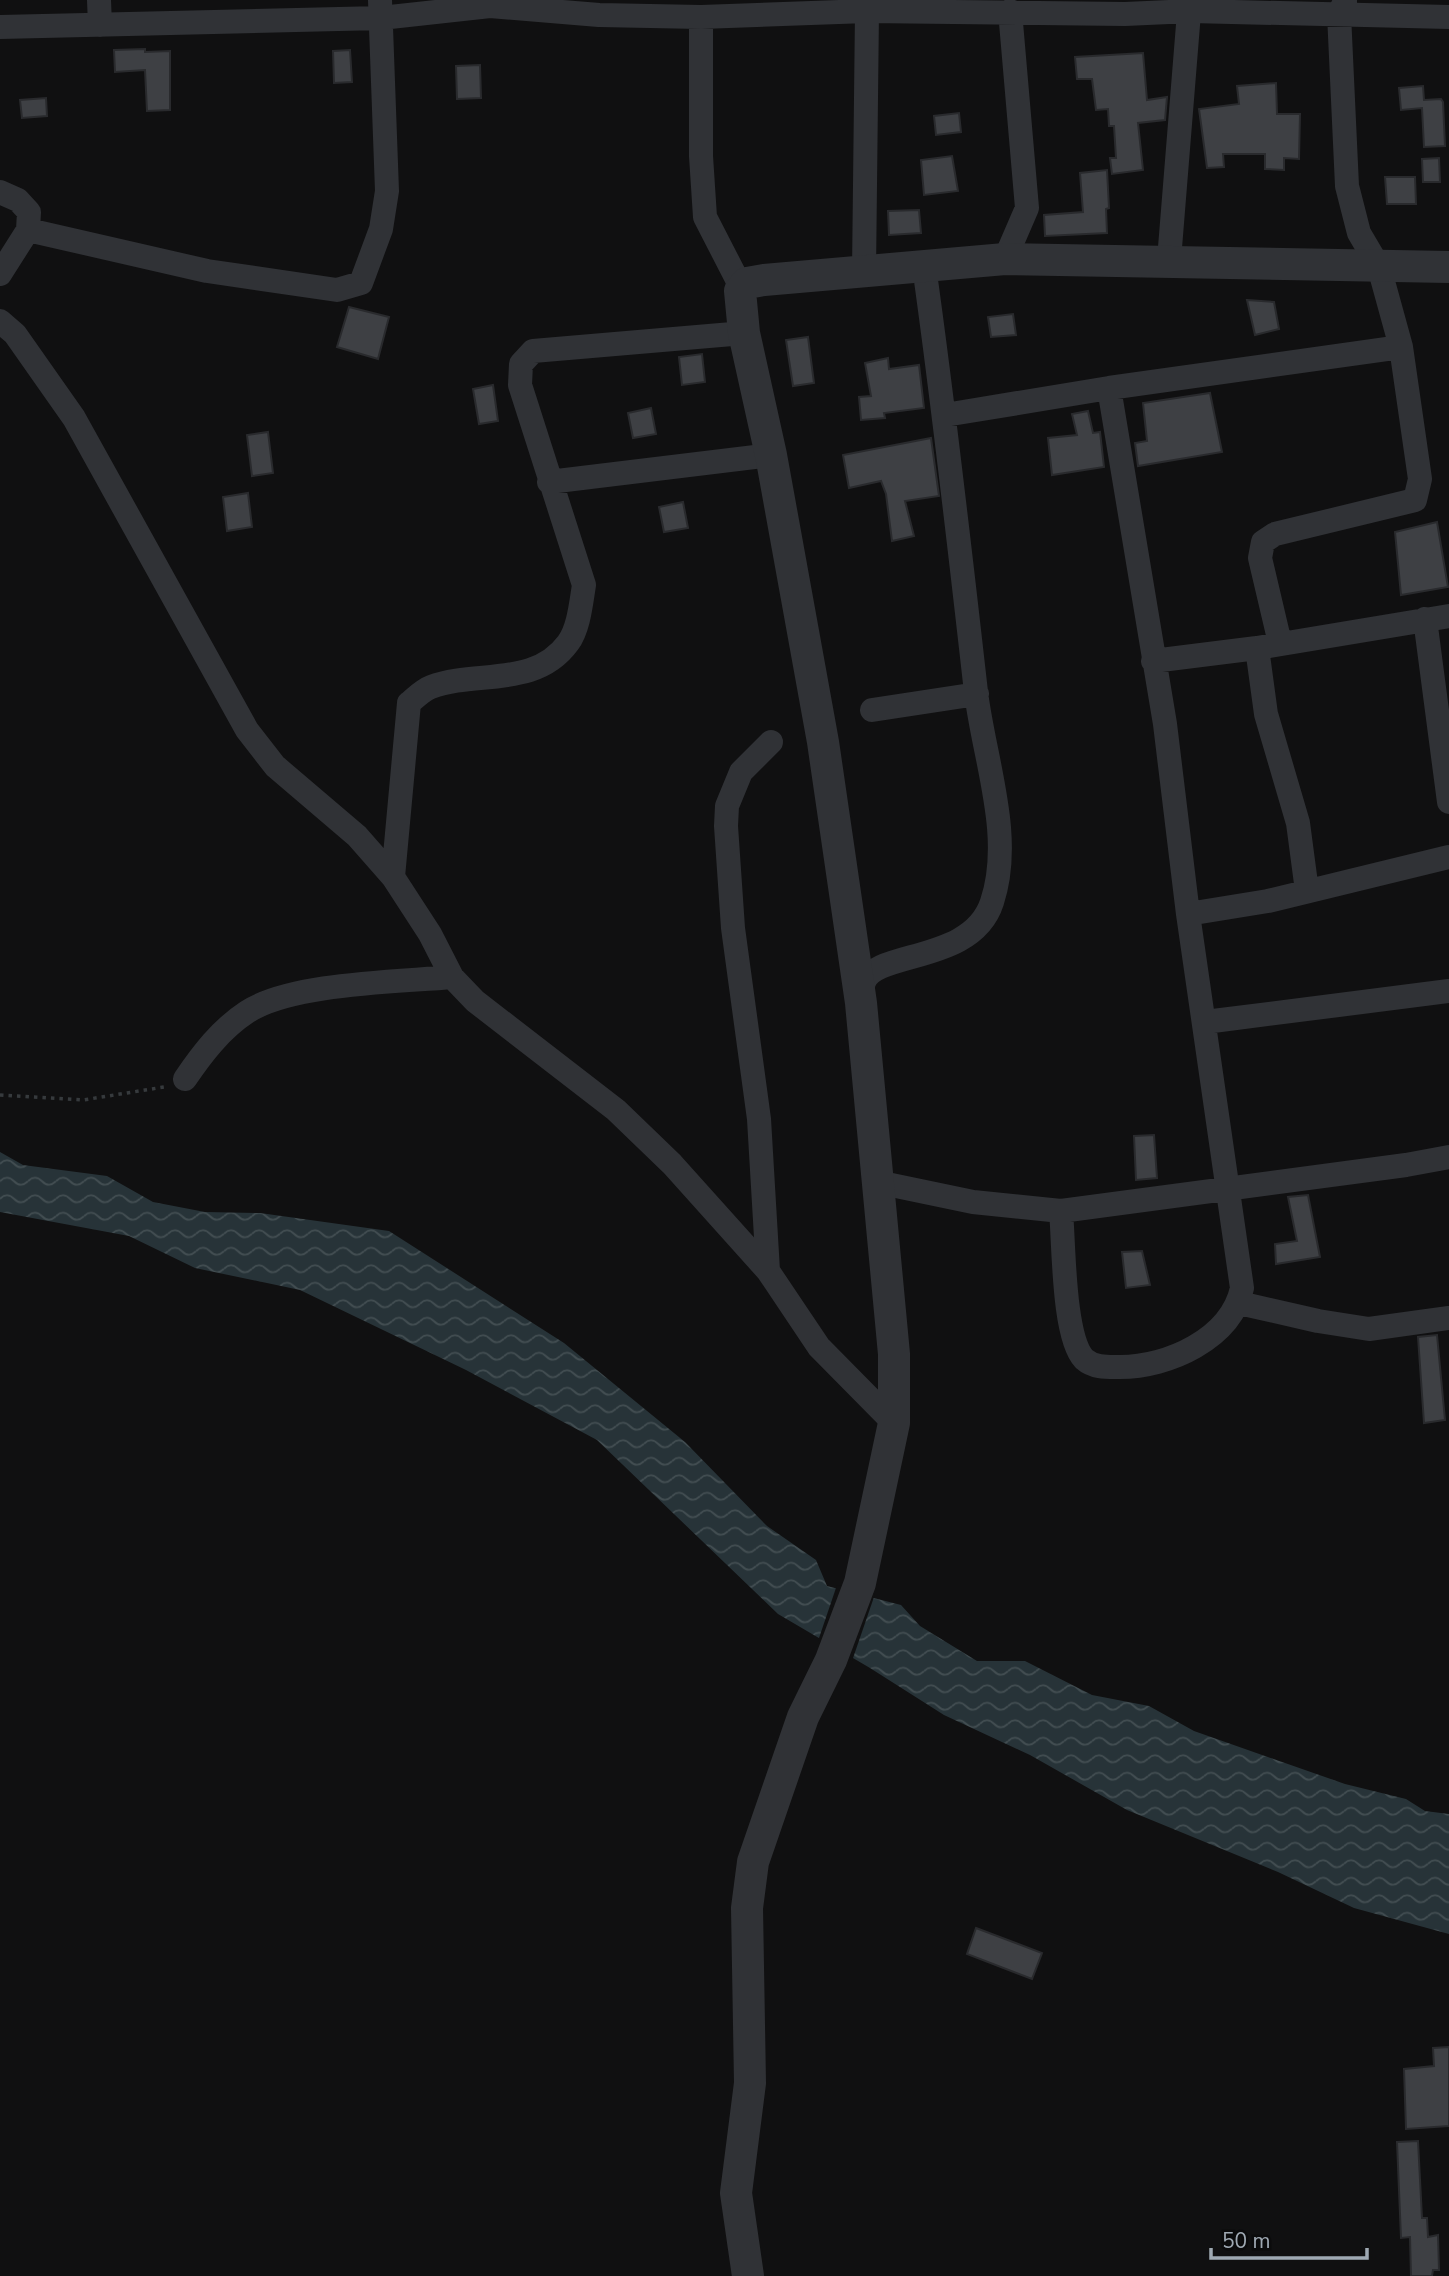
<svg xmlns="http://www.w3.org/2000/svg" width="1449" height="2276" font-family="'Nunito Sans',sans-serif">
<style>
.water{fill:url(#water-waves)}
.pier{fill:#101011}
.building{fill:#3e4044;stroke:#292a2d;stroke-width:2}
.lines{fill:none;stroke-linecap:round;stroke-linejoin:round}
.path{stroke:#363a3d;stroke-width:3.5;stroke-dasharray:3.5 5;stroke-linecap:butt}
.minor{stroke:#303236;stroke-width:24}
.tertiary{stroke:#303236;stroke-width:32}
</style>
<defs>
<pattern id="water-waves" width="16" height="10" patternUnits="userSpaceOnUse" patternTransform="scale(1.75)"><rect width="16" height="10" fill="#273338"/><path d="M0 5q4-4 8 0t8 0" fill="none" stroke="#434e52"/></pattern>
</defs>
<rect width="100%" height="100%" fill="#101011"/>
<path class="water" d="M 0,1152 L 23,1165 L 107,1176 L 153,1202 L 205,1212 L 260,1213 L 389,1231 L 564,1343 L 685,1442 L 767,1526 L 816,1560 L 827,1586 L 901,1605 L 920,1626 L 977,1661 L 1025,1661 L 1092,1695 L 1149,1706 L 1194,1731 L 1345,1784 L 1406,1799 L 1425,1811 L 1449,1814 L 1449,1934 L 1354,1908 L 1278,1872 L 1127,1810 L 1030,1755 L 944,1715 L 870,1668 L 778,1614 L 597,1440 L 466,1370 L 300,1290 L 195,1268 L 129,1236 L 0,1212 Z"/>
<path class="pier" d="M 837,1585 L 875,1594 L 852,1661 L 818,1641 Z"/>
<path class="building" d="M 145,49 L 145,52 L 170,51 L 170,110 L 147,111 L 145,70 L 115,72 L 114,50 Z
M 350,50 L 352,82 L 334,83 L 333,51 Z
M 1143,53 L 1147,100 L 1167,97 L 1165,120 L 1138,123 L 1143,170 L 1112,174 L 1110,158 L 1116,158 L 1114,126 L 1109,126 L 1108,109 L 1096,110 L 1092,79 L 1077,79 L 1075,57 Z
M 480,65 L 481,98 L 457,99 L 456,66 Z
M 1276,83 L 1277,114 L 1300,114 L 1299,159 L 1284,158 L 1284,170 L 1265,169 L 1265,154 L 1223,154 L 1224,167 L 1207,168 L 1199,109 L 1239,104 L 1237,86 Z
M 1423,86 L 1424,100 L 1441,99 L 1443,102 L 1445,146 L 1424,147 L 1422,108 L 1401,110 L 1399,88 Z
M 46,98 L 47,116 L 22,118 L 20,100 Z
M 959,113 L 961,132 L 936,135 L 934,116 Z
M 952,156 L 958,191 L 924,195 L 921,160 Z
M 1439,158 L 1440,182 L 1423,182 L 1422,159 Z
M 1107,170 L 1109,208 L 1106,209 L 1107,233 L 1045,236 L 1044,215 L 1083,212 L 1080,173 Z
M 1385,177 L 1415,177 L 1416,204 L 1387,204 Z
M 919,210 L 921,233 L 889,235 L 888,211 Z
M 1247,300 L 1274,302 L 1279,329 L 1255,335 Z
M 349,307 L 389,317 L 378,359 L 337,347 Z
M 1013,314 L 1016,335 L 991,337 L 988,317 Z
M 808,337 L 814,383 L 793,386 L 786,340 Z
M 702,354 L 705,382 L 682,385 L 679,357 Z
M 888,358 L 889,369 L 919,365 L 924,408 L 884,413 L 885,418 L 861,420 L 859,397 L 871,396 L 865,363 Z
M 493,385 L 498,421 L 479,424 L 473,389 Z
M 1210,393 L 1222,452 L 1138,466 L 1135,443 L 1147,441 L 1143,403 Z
M 651,408 L 656,434 L 633,438 L 628,413 Z
M 1088,411 L 1093,433 L 1100,432 L 1104,467 L 1052,475 L 1048,438 L 1077,435 L 1072,414 Z
M 268,432 L 273,473 L 252,476 L 247,435 Z
M 931,438 L 939,496 L 905,501 L 914,536 L 892,541 L 886,494 L 881,481 L 849,488 L 843,455 Z
M 248,493 L 252,527 L 227,531 L 223,497 Z
M 683,502 L 688,528 L 664,532 L 659,507 Z
M 1437,522 L 1448,587 L 1401,595 L 1395,532 Z
M 1154,1135 L 1157,1178 L 1136,1180 L 1134,1136 Z
M 1308,1195 L 1320,1257 L 1276,1264 L 1275,1244 L 1297,1241 L 1288,1197 Z
M 1142,1251 L 1150,1285 L 1126,1288 L 1122,1252 Z
M 1437,1335 L 1445,1420 L 1424,1423 L 1418,1337 Z
M 976,1928 L 1042,1953 L 1032,1979 L 967,1954 Z
M 1449,2047 L 1449,2126 L 1406,2129 L 1404,2069 L 1434,2066 L 1433,2048 Z
M 1418,2141 L 1422,2218 L 1427,2218 L 1428,2237 L 1438,2235 L 1439,2270 L 1433,2270 L 1432,2276 L 1411,2276 L 1410,2237 L 1401,2238 L 1397,2142 Z"/>
<g class="lines">
<path class="path" d="M 0,1095 L 83,1100 L 164,1087"/>
<path class="minor" d="M 99,0 L 100,25
M 701,17 L 701,156 L 705,217 L 741,287
M 0,27 L 381,18 L 490,6 L 599,15 L 701,17 L 867,11 L 1125,14 L 1191,11 L 1449,17
M 0,192 L 18,200 L 29,212 L 28,230 L 0,274
M 28,230 L 207,271 L 337,290 L 361,283 L 381,229 L 387,191 L 380,0
M 1005,259 L 1027,208 L 1010,11
M 1169,260 L 1190,0
M 864,272 L 867,11
M 0,321 L 15,334 L 74,418 L 247,730 L 275,766 L 357,836 L 393,877 L 430,934 L 452,977 L 475,1001 L 616,1110 L 672,1164 L 768,1271 L 819,1347 L 894,1423
M 945,415 L 1109,388 L 1401,347
M 549,482 L 771,455
M 1425,619 L 1449,802
M 1280,643 L 1260,558 L 1263,542 L 1275,534 L 1415,500 L 1420,479 L 1401,347 L 1379,267 L 1359,233 L 1347,186 L 1339,14 L 1345,1
M 1257,648 L 1266,714 L 1298,823 L 1307,891
M 1153,661 L 1257,648 L 1449,616
M 872,710 L 977,694
M 393,877 L 409,703 C 415,698 423,690 431,687 C 477,670 535,688 568,643 C 579,628 581,603 584,585 L 520,385 L 521,364 L 533,351 L 744,333
M 1188,914 L 1268,901 L 1449,857
M 861,1003 C 862,996 862,988 864,982 C 876,950 972,964 992,902 C 1014,836 984,759 976,692 C 960,550 944,408 924,266
M 1205,1022 L 1449,991
M 185,1079 C 202,1054 221,1029 247,1012 C 291,983 398,982 452,977
M 877,1182 L 973,1202 L 1061,1211 L 1406,1165 L 1449,1157
M 1061,1211 C 1064,1244 1063,1337 1084,1359 C 1094,1368 1108,1367 1120,1367 C 1168,1367 1231,1339 1242,1288 L 1188,914 L 1165,724 L 1109,388
M 768,1271 L 759,1119 L 733,928 L 726,826 L 727,806 L 741,772 L 771,742
M 1239,1303 L 1318,1321 L 1369,1329 L 1449,1318"/>
<path class="tertiary" d="M 748,2276 L 736,2193 L 750,2083 L 747,1908 L 753,1862 L 803,1717 L 831,1660 L 860,1583 L 894,1423 L 894,1354 L 861,1003 L 823,742 L 771,455 L 744,333 L 740,291 L 747,283 L 764,280 L 1005,259 L 1449,267"/>
</g>
<path d="M1211 2248v10h156v-10" fill="none" stroke="#9fa9b3" stroke-width="3.5"/>
<text x="1222" y="2248" font-size="21" fill="#9fa9b3" stroke="#0b0b0c" stroke-width="5" paint-order="stroke">50 m</text>
</svg>
